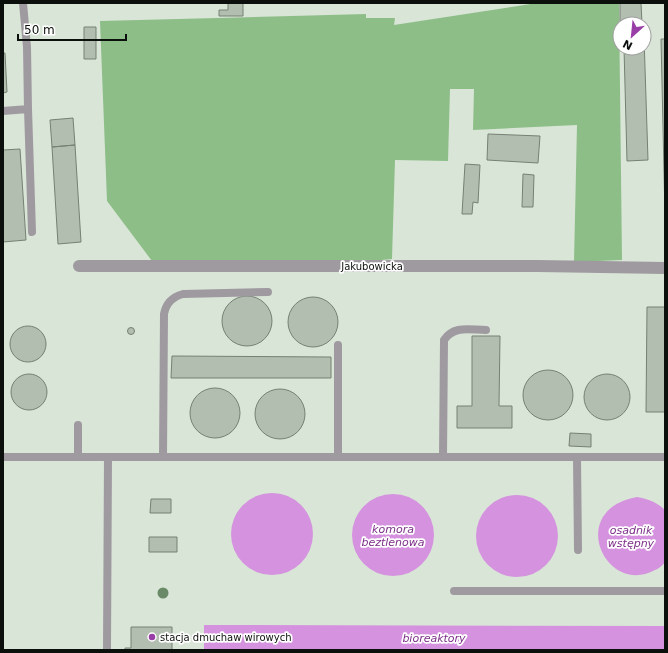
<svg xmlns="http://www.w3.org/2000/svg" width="668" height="653" font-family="'DejaVu Sans',sans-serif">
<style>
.green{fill:#8dbe88}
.water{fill:#d593df}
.building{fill:#b2beb0;stroke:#768174}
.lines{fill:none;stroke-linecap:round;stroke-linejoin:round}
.service{stroke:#9f9aa0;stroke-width:8}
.minor{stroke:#9f9aa0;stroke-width:12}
.tree{fill:#6a8a67}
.poi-dot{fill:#993da7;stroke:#fff;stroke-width:1.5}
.labels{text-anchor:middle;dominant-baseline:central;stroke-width:3.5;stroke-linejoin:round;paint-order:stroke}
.street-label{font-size:10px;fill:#0c100c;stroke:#fff}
.poi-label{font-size:10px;fill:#0c100c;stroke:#fff;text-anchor:start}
.water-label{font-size:11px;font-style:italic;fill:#7c2e88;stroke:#fff}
</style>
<rect width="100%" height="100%" fill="#d9e5d7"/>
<path class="green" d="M 537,3 L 619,3 L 622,260 L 574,262 L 577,125 L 473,130 L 474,89 L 450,89 L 448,161 L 395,160 L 392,259 L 372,261 L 152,261 L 107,201 L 100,21 L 366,14 L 366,18 L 395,18 L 394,25 Z"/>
<path class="water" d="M231 534a41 41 0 1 1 82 0a41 41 0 1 1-82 0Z
M352 535a41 41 0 1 1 82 0a41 41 0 1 1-82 0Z
M476 536a41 41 0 1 1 82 0a41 41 0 1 1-82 0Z
M 637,497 C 648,499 657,502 665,510 L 665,563 C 662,565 659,569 655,570 C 606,597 565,510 637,497 Z
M 204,625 L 665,626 L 665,650 L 204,650 Z"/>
<path class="building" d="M 228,3 L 243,3 L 243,16 L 219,16 L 219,10 L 228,10 Z
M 620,3 L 641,3 L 642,24 L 620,24 Z
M 84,27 L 96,27 L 96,59 L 84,59 Z
M 644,37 L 648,160 L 627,161 L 624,48 L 644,48 Z
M 661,39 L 665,39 L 665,216 Z
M 3,53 L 5,53 L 7,92 L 3,93 Z
M 73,118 L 75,145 L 52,147 L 50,120 Z
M 488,134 L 540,136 L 538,163 L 487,160 Z
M 75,145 L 81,242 L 58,244 L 52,147 Z
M 20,149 L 26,240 L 3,242 L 3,150 Z
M 465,164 L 480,165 L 478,203 L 473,202 L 472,214 L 462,214 Z
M 523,174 L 534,175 L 533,207 L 522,207 Z
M222 321a25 25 0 1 1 50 0a25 25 0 1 1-50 0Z
M288 322a25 25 0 1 1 50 0a25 25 0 1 1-50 0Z
M 647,307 L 665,307 L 665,412 L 646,412 Z
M10 344a18 18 0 1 1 36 0a18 18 0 1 1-36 0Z
M127.5 331a3.5 3.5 0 1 1 7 0a3.5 3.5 0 1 1-7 0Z
M 472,336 L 500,336 L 499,406 L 512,406 L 512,428 L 457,428 L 457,406 L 472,406 Z
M 172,356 L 331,357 L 331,378 L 171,378 Z
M523 395a25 25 0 1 1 50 0a25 25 0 1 1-50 0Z
M584 397a23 23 0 1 1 46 0a23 23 0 1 1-46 0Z
M11 392a18 18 0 1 1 36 0a18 18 0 1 1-36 0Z
M190 413a25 25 0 1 1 50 0a25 25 0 1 1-50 0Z
M255 414a25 25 0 1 1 50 0a25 25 0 1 1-50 0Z
M 570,433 L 591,434 L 591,447 L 569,446 Z
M 151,499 L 171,499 L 171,513 L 150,513 Z
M 149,537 L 177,537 L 177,552 L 149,552 Z
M 131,627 L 172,627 L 172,650 L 125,650 L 125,648 L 131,648 Z"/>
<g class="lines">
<path class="service" d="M 28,109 L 32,232
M 3,111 L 28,109 L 27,47 L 23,3
M 78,425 L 78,457
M 3,457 L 665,457
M 163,457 L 164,314 C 166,303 172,297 183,294 L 268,292
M 338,457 L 338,345
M 443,457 L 444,340 C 454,325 470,330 486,330
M 577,457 L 578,550
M 454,591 L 665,591
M 107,650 L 108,457"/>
<path class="minor" d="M 79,266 L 538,266 L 665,268"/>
</g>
<circle class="tree" cx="163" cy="593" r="5.5"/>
<circle class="poi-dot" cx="152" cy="637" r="4"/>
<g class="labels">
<g class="street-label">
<text x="372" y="266">Jakubowicka</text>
</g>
<g class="poi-label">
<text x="160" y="637">stacja dmuchaw wirowych</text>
</g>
<g class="water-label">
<text x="393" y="529">komora<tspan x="393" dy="13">beztlenowa</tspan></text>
<text x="631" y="530">osadnik<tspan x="631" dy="13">wstępny</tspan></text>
<text x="434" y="638">bioreaktory</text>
</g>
</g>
<rect width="668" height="653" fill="none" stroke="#0c100c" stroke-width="8"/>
<g transform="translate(632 36) rotate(207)"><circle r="19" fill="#ffffff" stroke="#9e9f9e"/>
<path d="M0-3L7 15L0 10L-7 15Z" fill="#993da7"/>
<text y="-6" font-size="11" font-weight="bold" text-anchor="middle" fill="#0c100c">N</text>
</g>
<path d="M18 34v6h108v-6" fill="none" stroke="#0c100c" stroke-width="2"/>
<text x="24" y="34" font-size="12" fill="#0c100c" stroke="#ffffff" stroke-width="3" paint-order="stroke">50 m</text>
</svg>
